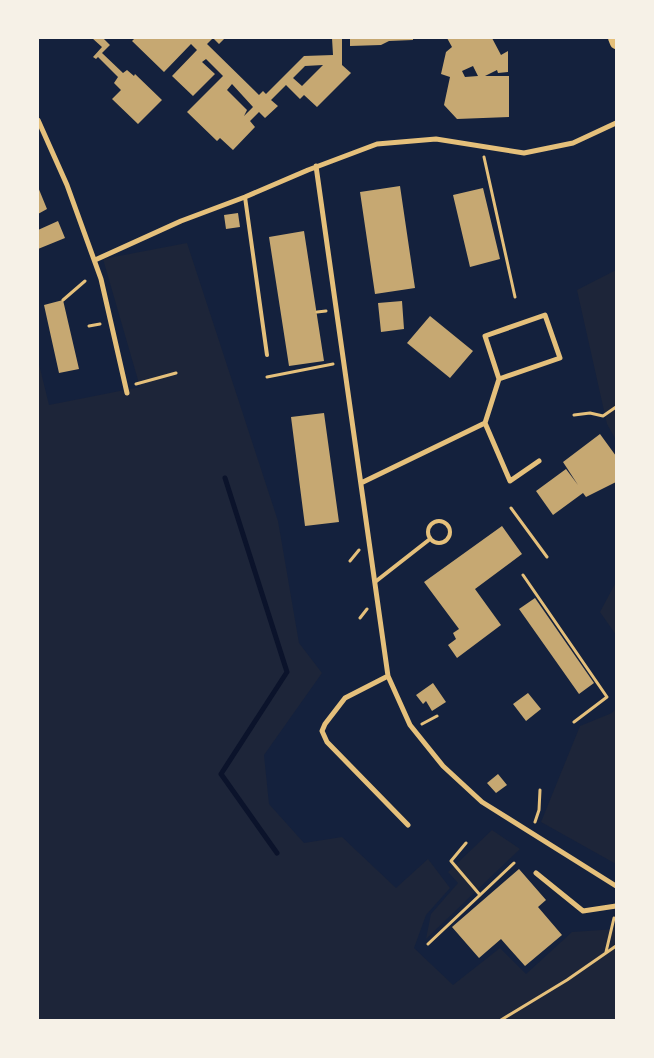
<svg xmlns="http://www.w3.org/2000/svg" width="654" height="1058" font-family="Quicksand,sans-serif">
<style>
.green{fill:#1d2539}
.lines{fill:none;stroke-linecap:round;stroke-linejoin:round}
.stream{stroke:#0b132b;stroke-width:5}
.building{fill:#c6a872;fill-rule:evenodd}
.path{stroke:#e5c07b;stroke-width:3}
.service{stroke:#e5c07b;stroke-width:4}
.minor{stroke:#e5c07b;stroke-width:5}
.primary{stroke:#e5c07b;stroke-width:12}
</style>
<rect width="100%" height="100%" fill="#14213d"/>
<path class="green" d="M 187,243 L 278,521 L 299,643 L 322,673 L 264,755 L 269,804 L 304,843 L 342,837 L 396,888 L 428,859 L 450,888 L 426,915 L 414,948 L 453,985 L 500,948 L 526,974 L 572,932 L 616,929 L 616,1020 L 38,1020 L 38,360 L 49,405 L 140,387 L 103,259 Z
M 616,270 L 616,440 L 607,424 L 577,290 Z
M 616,582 L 616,635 L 600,612 Z
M 616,708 L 616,864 L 541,822 L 580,726 L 612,713 Z
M 492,830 L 520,849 L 426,939 L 431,914 L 458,883 L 448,872 Z"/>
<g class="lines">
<path class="stream" d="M 225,478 L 287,672 L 221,774 L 277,853"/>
</g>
<path class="building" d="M 92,38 L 103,38 L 110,45 L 102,53 L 123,73 L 127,70 L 134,76 L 135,74 L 162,100 L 138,124 L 112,99 L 121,90 L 114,83 L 118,77 L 98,57 L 96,59 L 93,57 L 102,47 Z
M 135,38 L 225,38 L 219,44 L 213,38 L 207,44 L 259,95 L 263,91 L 266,94 L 304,56 L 333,55 L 332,38 L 342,38 L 342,65 L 351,73 L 317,107 L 304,95 L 300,99 L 286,85 L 271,100 L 278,106 L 265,118 L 259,112 L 250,121 L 255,127 L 233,150 L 220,138 L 217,141 L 187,112 L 223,76 L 206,59 L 202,62 L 215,74 L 193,96 L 172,76 L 197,50 L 191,44 L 164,72 L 132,41 ZM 323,65 L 302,86 L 293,78 L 305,66 ZM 232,84 L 253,107 L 244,116 L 247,110 L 227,90 Z
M 350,38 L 413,38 L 413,40 L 389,41 L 381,45 L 350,46 Z
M 447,38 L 492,38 L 501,55 L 508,51 L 508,72 L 498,73 L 497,70 L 485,76 L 509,76 L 509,117 L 457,119 L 444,105 L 450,77 L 441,74 L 446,52 L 452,47 ZM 473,66 L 478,76 L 465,77 L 462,71 Z
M 400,186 L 415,288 L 375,294 L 360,192 Z
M 38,187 L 47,209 L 38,214 Z
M 483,188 L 500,259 L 470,267 L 453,195 Z
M 238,213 L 240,227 L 226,229 L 224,215 Z
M 58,221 L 65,238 L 38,249 L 38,230 Z
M 304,231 L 324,361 L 289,366 L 269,237 Z
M 63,300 L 79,369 L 59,373 L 44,305 Z
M 402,301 L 404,329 L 381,332 L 378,303 Z
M 430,316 L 473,351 L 450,378 L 407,343 Z
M 324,413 L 339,522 L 305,526 L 291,417 Z
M 600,434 L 616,456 L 616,482 L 586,497 L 583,493 L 553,515 L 536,491 L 566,469 L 578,485 L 563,462 Z
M 502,526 L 522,554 L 475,589 L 501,625 L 457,658 L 448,645 L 456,639 L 453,633 L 459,629 L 424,582 Z
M 535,598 L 594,683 L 579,694 L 519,609 Z
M 433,683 L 446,702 L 432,711 L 426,701 L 423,704 L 416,695 Z
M 528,693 L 541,709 L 526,721 L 513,704 Z
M 498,774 L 507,785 L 496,793 L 487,783 Z
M 519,869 L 546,900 L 538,907 L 562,935 L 525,966 L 501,939 L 479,958 L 452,927 Z"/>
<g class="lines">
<path class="path" d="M 484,157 L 515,297
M 63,300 L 85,281
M 317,312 L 326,311
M 89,326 L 100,324
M 267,377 L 333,364
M 136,384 L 176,373
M 574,415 L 590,413 L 603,416 L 616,407
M 511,508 L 547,557
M 350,561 L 359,550
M 523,575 L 607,697 L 574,722
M 360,618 L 367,609
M 422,724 L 437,716
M 535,822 L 539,810 L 540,790
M 466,843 L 451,861 L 480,895
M 428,944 L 514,863
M 606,952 L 614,918
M 501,1020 L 567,980 L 616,946"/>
<path class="service" d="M 245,197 L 267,355
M428 532a11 11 0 1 1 22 0a11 11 0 1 1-22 0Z
M 375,582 L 430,539"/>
<path class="minor" d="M 38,120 L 67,185 L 101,279 L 127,393
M 316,166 L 388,676 L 410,725 L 443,766 L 482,802 L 616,886
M 95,260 L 181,221 L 245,197 L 308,170 L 377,144 L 436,139 L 524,153 L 573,143 L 616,123
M 499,379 L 560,358 L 545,315 L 485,336 L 499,379 L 485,423 L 510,481 L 539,461
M 361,483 L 485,423
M 388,676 L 345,698 L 325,724 L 322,731 L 327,742 L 408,825
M 536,873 L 583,911 L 616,906"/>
<path class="primary" d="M 614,38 L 616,43"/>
</g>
<rect width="654" height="1058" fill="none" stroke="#f6f1e7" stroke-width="78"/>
</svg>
